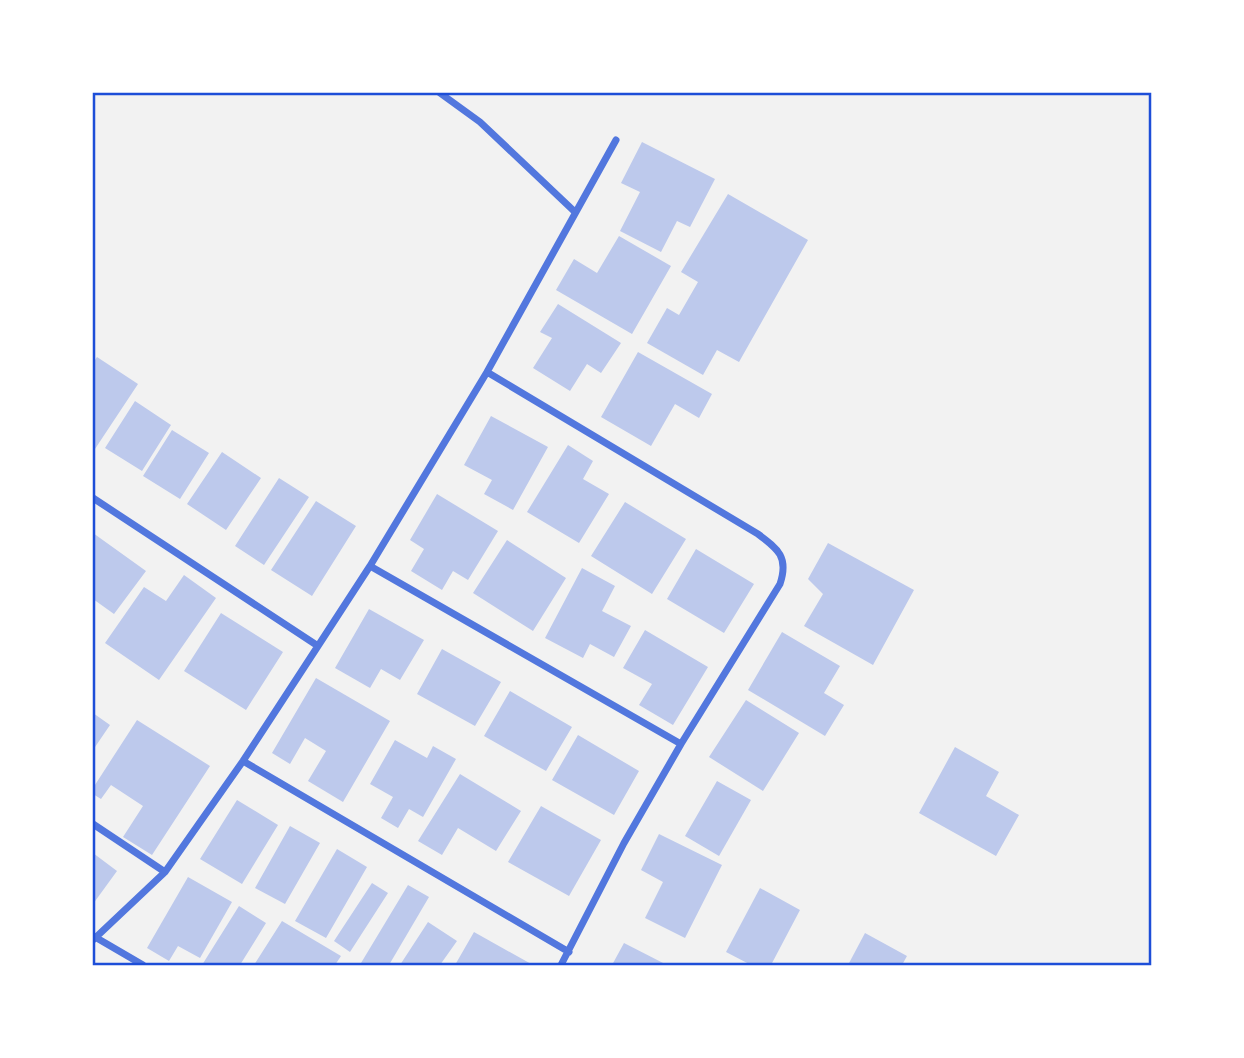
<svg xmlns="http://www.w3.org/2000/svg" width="1244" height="1058" font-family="'Roboto Condensed',sans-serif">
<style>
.building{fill:#bdc9ec}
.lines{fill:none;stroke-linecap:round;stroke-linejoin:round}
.minor{stroke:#5277de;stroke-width:7}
.neatline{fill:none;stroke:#1d4ed8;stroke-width:2.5}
</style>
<rect width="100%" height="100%" fill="#f2f2f2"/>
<path class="building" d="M 642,142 L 715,179 L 690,227 L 677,221 L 661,252 L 620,231 L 640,192 L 621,183 Z
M 728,194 L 808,240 L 739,362 L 717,350 L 703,375 L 647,343 L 667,308 L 679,315 L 698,282 L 681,272 Z
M 619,236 L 671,266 L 632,334 L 556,290 L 574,259 L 597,273 Z
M 558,304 L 621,343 L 601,373 L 587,364 L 570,391 L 533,368 L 552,338 L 540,332 Z
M 638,352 L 712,394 L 699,418 L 675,404 L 651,446 L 601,417 Z
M 97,357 L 138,384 L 93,452 L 93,363 Z
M 135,401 L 171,425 L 142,471 L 105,448 Z
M 491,416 L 548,447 L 513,510 L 484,494 L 492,480 L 464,465 Z
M 172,430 L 209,453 L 180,499 L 143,476 Z
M 568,445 L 593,461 L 583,479 L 609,494 L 579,543 L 527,512 Z
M 222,452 L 261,478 L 226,530 L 187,504 Z
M 279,478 L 309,497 L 264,565 L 235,546 Z
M 437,494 L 498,531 L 468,580 L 453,571 L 442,590 L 411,571 L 424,549 L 410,540 Z
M 316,501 L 356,526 L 312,596 L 271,570 Z
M 625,502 L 686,539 L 652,594 L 591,556 Z
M 93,533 L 146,571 L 114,614 L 93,599 Z
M 507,540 L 566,578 L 533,631 L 473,593 Z
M 828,543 L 914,590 L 873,665 L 804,626 L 823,594 L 808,579 Z
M 696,549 L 754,584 L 724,633 L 667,599 Z
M 582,568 L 615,586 L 602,611 L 631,626 L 614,657 L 590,644 L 583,658 L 545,638 Z
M 184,575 L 216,598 L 159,680 L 105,643 L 144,587 L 166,601 Z
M 369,609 L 424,640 L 400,680 L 381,669 L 370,688 L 335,668 Z
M 221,613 L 283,652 L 246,710 L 184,671 Z
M 645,630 L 708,667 L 673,725 L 639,705 L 652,684 L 623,668 Z
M 782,632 L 840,666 L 824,693 L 844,705 L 825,736 L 748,690 Z
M 442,649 L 501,682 L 475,726 L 417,694 Z
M 316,678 L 390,721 L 343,802 L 308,781 L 326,751 L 305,738 L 290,764 L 272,753 Z
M 510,691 L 572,727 L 546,771 L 484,736 Z
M 746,700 L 799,733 L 763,791 L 709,757 Z
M 93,713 L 110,725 L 93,750 Z
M 137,720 L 210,766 L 152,855 L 123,837 L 143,806 L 111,785 L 101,799 L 93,794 L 93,788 Z
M 578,735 L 639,771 L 614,815 L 552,780 Z
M 395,740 L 427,758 L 433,746 L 456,759 L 423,817 L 409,809 L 398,828 L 381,818 L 393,797 L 370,784 Z
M 955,747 L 999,772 L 986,796 L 1019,815 L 996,856 L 919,813 Z
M 460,774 L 521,811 L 496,851 L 458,828 L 442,855 L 418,841 Z
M 717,781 L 751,800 L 719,856 L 685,836 Z
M 237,800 L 278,825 L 242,884 L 200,859 Z
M 541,806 L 601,840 L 569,896 L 508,862 Z
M 290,826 L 320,843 L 285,904 L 255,888 Z
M 659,834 L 722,865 L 685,938 L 645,918 L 663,882 L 641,870 Z
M 337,849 L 367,867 L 326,938 L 295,921 Z
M 93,853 L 117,871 L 93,904 Z
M 188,877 L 232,902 L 200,958 L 178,946 L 169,961 L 147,948 Z
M 372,883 L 388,893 L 350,952 L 334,941 Z
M 408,885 L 429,897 L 389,965 L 365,965 L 361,963 Z
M 760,888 L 800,910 L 771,965 L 751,965 L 726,952 Z
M 239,906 L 266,923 L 240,965 L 202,965 Z
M 282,921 L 341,956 L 335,965 L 254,965 Z
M 428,922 L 457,941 L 440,965 L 400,965 Z
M 474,932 L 533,965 L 455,965 Z
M 865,933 L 907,956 L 902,965 L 848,965 Z
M 624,943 L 667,965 L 612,965 Z"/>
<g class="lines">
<path class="minor" d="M 440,93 L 480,122 L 575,212
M 487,372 L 758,534 C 778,549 789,557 780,584 L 681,744 L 624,843 L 561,965
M 93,498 L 318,646
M 370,566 L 681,744
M 243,761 L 569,952
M 93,824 L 165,872
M 95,937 L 143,965
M 93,940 L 165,872 L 243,761 L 318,646 L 370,566 L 487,372 L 616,140"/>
</g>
<rect width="1244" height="1058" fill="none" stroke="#ffffff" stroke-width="189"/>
<rect x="94" y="94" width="1056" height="870" class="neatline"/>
</svg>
